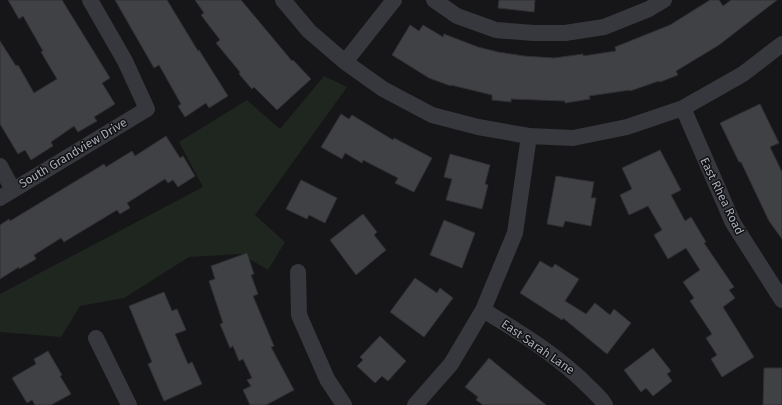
<svg xmlns="http://www.w3.org/2000/svg" width="782" height="405" font-family="'Fira Sans',sans-serif">
<style>
.green{fill:#1e261f}
.building{fill:#404145;stroke:#303034}
.lines{fill:none;stroke-linecap:round;stroke-linejoin:round}
.minor{stroke:#37383d;stroke-width:16}
.labels{text-anchor:middle;dominant-baseline:central;stroke-width:3;stroke-linejoin:round;paint-order:stroke}
.street-label{font-size:12px;fill:#a8adb8;stroke:#111113}
</style>
<rect width="100%" height="100%" fill="#161618"/>
<path class="green" d="M 324,76 L 347,87 L 255,215 L 285,242 L 268,270 L 241,254 L 189,257 L 124,298 L 80,306 L 61,337 L 0,332 L 0,294 L 203,187 L 179,142 L 247,100 L 280,129 Z"/>
<path class="building" d="M 8,0 L 62,0 L 110,78 L 102,83 L 115,104 L 94,117 L 97,121 L 78,132 L 74,126 L 51,142 L 53,146 L 31,160 L 25,150 L 18,154 L 0,124 L 0,41 L 16,66 L 18,65 L 34,93 L 57,79 L 41,52 L 43,51 L 23,16 L 19,19 Z
M 115,0 L 167,0 L 198,51 L 199,50 L 228,96 L 209,108 L 206,103 L 185,117 L 178,106 L 181,104 L 159,65 L 154,68 Z
M 195,0 L 241,0 L 292,61 L 293,60 L 311,79 L 277,110 L 254,87 L 252,89 L 239,74 L 240,72 L 216,43 L 220,40 L 201,15 L 204,13 Z
M 499,0 L 535,0 L 534,12 L 498,8 Z
M 710,0 L 719,0 L 723,6 L 731,0 L 777,0 L 719,45 L 676,71 L 678,75 L 660,82 L 659,81 L 630,91 L 630,90 L 589,96 L 590,99 L 565,103 L 565,101 L 511,99 L 511,102 L 492,100 L 492,95 L 451,85 L 451,86 L 429,78 L 392,55 L 410,25 L 419,31 L 423,25 L 443,37 L 444,34 L 478,47 L 498,52 L 524,56 L 554,58 L 583,54 L 583,56 L 616,51 L 615,47 L 670,25 Z
M 760,104 L 779,143 L 770,147 L 782,172 L 782,239 L 769,221 L 741,162 L 739,162 L 720,123 Z
M 341,114 L 349,119 L 352,115 L 393,140 L 394,138 L 432,158 L 414,192 L 395,183 L 398,178 L 363,160 L 362,163 L 345,153 L 342,159 L 321,147 Z
M 166,136 L 180,158 L 183,156 L 195,176 L 178,187 L 173,180 L 168,183 L 165,179 L 127,203 L 130,208 L 120,214 L 117,210 L 64,242 L 61,238 L 34,255 L 36,259 L 19,269 L 19,267 L 0,279 L 0,225 L 9,219 L 10,221 L 104,164 L 106,167 L 132,151 L 135,156 Z
M 660,150 L 681,190 L 671,195 L 685,221 L 691,217 L 706,242 L 704,243 L 734,287 L 729,290 L 735,298 L 723,307 L 754,357 L 722,377 L 711,359 L 717,355 L 706,338 L 712,334 L 690,301 L 694,298 L 683,282 L 700,270 L 686,248 L 668,259 L 654,235 L 662,230 L 648,206 L 629,215 L 620,195 L 632,189 L 622,168 Z
M 450,154 L 490,165 L 485,184 L 488,185 L 482,209 L 446,200 L 452,179 L 444,177 Z
M 556,176 L 594,182 L 591,198 L 596,198 L 591,226 L 565,221 L 563,227 L 547,224 Z
M 301,180 L 337,198 L 325,223 L 309,215 L 307,219 L 286,209 Z
M 363,214 L 377,232 L 374,235 L 386,250 L 356,275 L 330,240 Z
M 444,220 L 475,233 L 462,268 L 430,255 Z
M 247,253 L 254,274 L 251,275 L 258,294 L 253,296 L 274,346 L 271,347 L 294,390 L 266,405 L 250,405 L 243,390 L 251,386 L 247,380 L 252,378 L 243,359 L 239,361 L 233,346 L 230,348 L 220,324 L 223,323 L 209,281 L 215,279 L 211,266 Z
M 540,261 L 552,268 L 555,264 L 579,279 L 565,301 L 586,314 L 595,303 L 610,315 L 614,309 L 631,323 L 607,354 L 563,318 L 562,320 L 520,293 Z
M 415,278 L 437,293 L 440,288 L 453,298 L 424,337 L 390,312 Z
M 164,292 L 172,311 L 177,309 L 186,330 L 175,334 L 188,364 L 192,362 L 202,384 L 164,401 L 148,364 L 152,362 L 129,306 Z
M 380,336 L 406,361 L 388,381 L 382,376 L 375,383 L 357,366 L 363,360 L 360,357 Z
M 653,348 L 671,371 L 667,374 L 672,381 L 653,396 L 646,388 L 641,392 L 624,370 Z
M 48,351 L 62,375 L 60,376 L 71,394 L 51,405 L 35,405 L 32,400 L 27,403 L 12,378 L 36,364 L 34,359 Z
M 489,358 L 546,405 L 483,405 L 476,400 L 478,397 L 465,387 Z
M 764,368 L 782,368 L 782,405 L 763,405 Z"/>
<g class="lines">
<path class="minor" d="M 283,0 L 309,31 L 345,62 L 383,89 L 432,115 L 478,127 L 529,136 L 573,138 L 627,127 L 683,108 L 743,74 L 782,44
M 434,0 L 457,16 L 496,30 L 534,33 L 565,33 L 604,27 L 649,9 L 664,0
M 345,62 L 394,0
M 683,108 L 733,223 L 782,300
M 0,166 L 13,190
M 0,198 L 147,109 L 125,61 L 90,0
M 298,272 L 299,315 L 327,379 L 344,405
M 483,310 C 521,333 560,357 591,389 C 596,394 602,399 605,405
M 96,338 L 129,405
M 415,405 L 451,364 L 483,310 L 515,233 L 529,136"/>
</g>
<g class="labels">
<g class="street-label">
<text transform="translate(73 153) rotate(-31)">South Grandview Drive</text>
<text transform="translate(722 196) rotate(64)">East Rhea Road</text>
<text transform="translate(538 347) rotate(35)">East Sarah Lane</text>
</g>
</g>
</svg>
